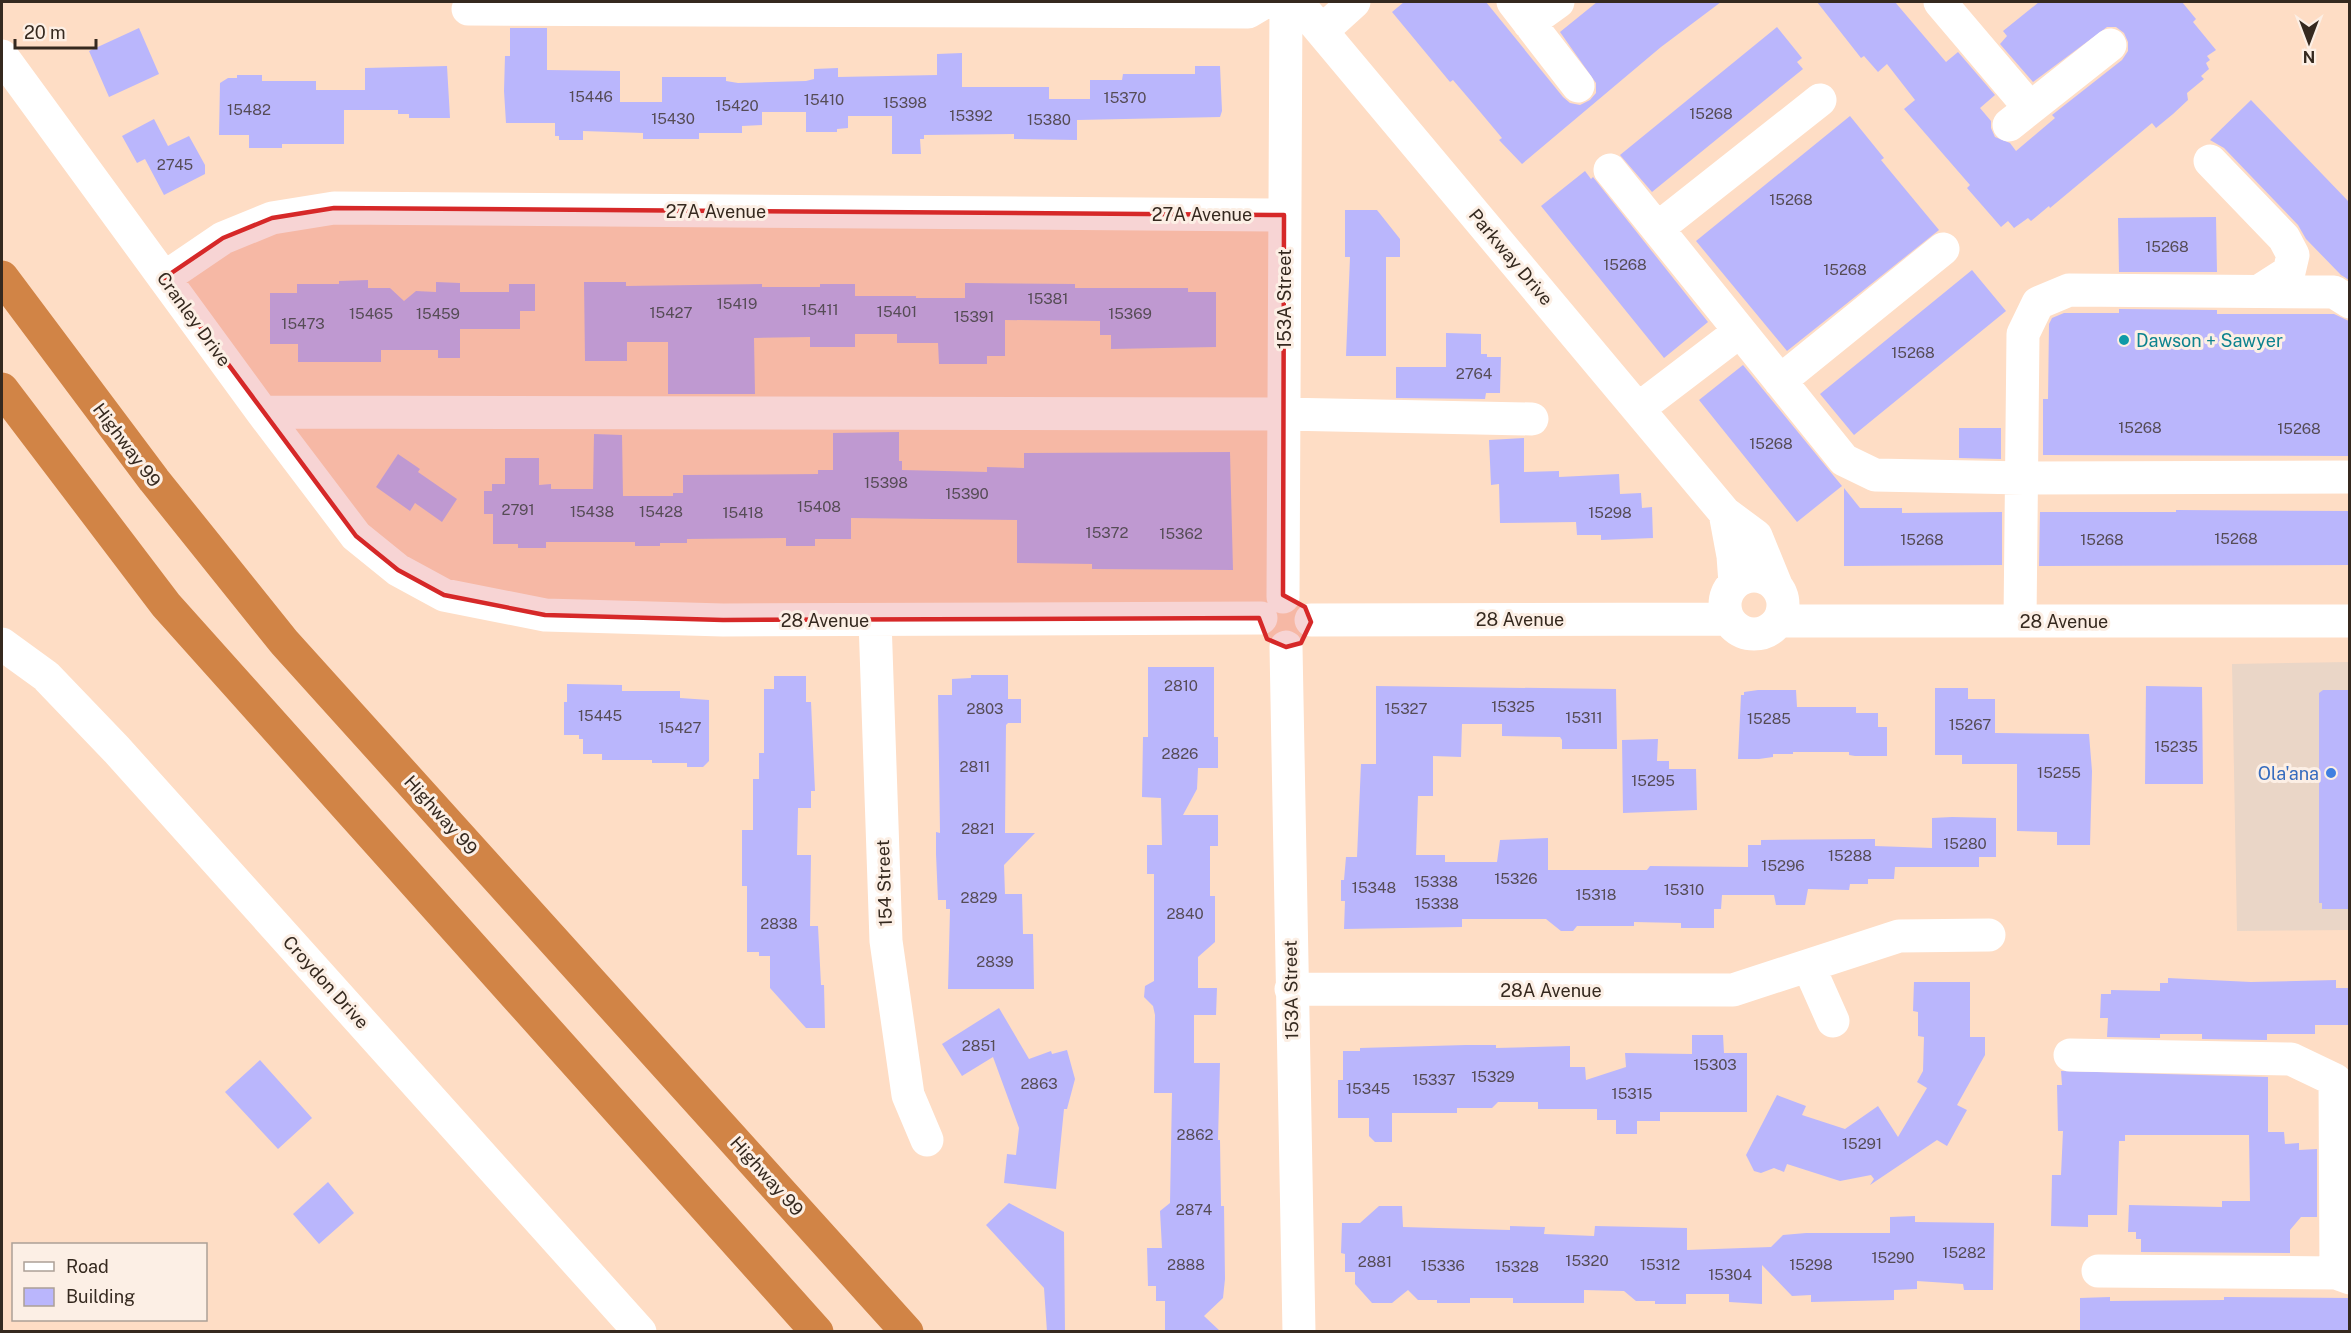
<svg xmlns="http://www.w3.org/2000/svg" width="2351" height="1333" font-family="'Public Sans',sans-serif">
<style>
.commercial{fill:#ead6c7}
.building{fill:#bab6fc}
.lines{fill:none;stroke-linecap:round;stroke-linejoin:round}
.minor{stroke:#fff;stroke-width:33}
.highway{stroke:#d18446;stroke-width:33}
.marked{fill:#d62828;fill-opacity:0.2;stroke:#d62828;stroke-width:4.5;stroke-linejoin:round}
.culture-dot{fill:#0f9aa8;stroke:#fcefe5;stroke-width:2}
.shop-dot{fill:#3f7fe0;stroke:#fcefe5;stroke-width:2}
.labels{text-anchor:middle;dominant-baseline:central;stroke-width:6;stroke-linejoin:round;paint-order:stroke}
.number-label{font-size:15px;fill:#564c56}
.street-label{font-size:18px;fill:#35291f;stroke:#fcefe5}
.culture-label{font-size:18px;fill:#0d838f;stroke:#fcefe5;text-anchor:start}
.shop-label{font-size:18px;fill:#366cbe;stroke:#fcefe5;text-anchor:end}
</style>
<rect width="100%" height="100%" fill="#feddc5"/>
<path class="commercial" d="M 2349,662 L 2349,930 L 2237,931 L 2232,664 Z"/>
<path class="building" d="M 1404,2 L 1486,2 L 1563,97 L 1570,103 L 1580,105 L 1590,100 L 1596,93 L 1596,83 L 1560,32 L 1597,2 L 1721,2 L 1661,47 L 1522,164 L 1499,140 L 1502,138 L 1476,107 L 1453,80 L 1450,82 L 1392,12 Z
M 1817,2 L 1895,2 L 1946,62 L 1958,52 L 1995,95 L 1980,108 L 1991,121 L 1991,128 L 1995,137 L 2010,143 L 2016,151 L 2055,118 L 2052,115 L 2122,60 L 2128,51 L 2128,42 L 2124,33 L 2116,27 L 2107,27 L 2033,82 L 2000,44 L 2007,36 L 2003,31 L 2039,2 L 2182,2 L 2196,19 L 2193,22 L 2216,50 L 2207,56 L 2210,60 L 2206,63 L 2209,69 L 2201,76 L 2204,79 L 2187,93 L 2188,100 L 2173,114 L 2156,128 L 2152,123 L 2050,208 L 2049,206 L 2031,221 L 2028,218 L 2014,228 L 2008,221 L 2001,227 L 1967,188 L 1970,185 L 1904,109 L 1915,100 L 1887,64 L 1878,72 L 1864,56 L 1861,58 Z
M 1777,27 L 1802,58 L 1797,62 L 1803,69 L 1652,192 L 1620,155 Z
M 139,28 L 159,74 L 109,97 L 89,51 Z
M 510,28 L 547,28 L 547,70 L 620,71 L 620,102 L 662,102 L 662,77 L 726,77 L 726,81 L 738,83 L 806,81 L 814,79 L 814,69 L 838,68 L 838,77 L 937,75 L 937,54 L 962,53 L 962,87 L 1049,87 L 1049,99 L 1090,99 L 1090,80 L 1122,80 L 1123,74 L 1195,74 L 1195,66 L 1220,66 L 1222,111 L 1220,117 L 1077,120 L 1077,140 L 1014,139 L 1014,134 L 924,135 L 924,139 L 920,139 L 921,154 L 892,154 L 892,116 L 848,116 L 848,128 L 837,129 L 837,132 L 806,132 L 806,112 L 762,112 L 762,125 L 742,126 L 742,133 L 699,133 L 699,139 L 643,139 L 643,133 L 583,131 L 583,140 L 559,140 L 559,136 L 555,136 L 555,123 L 506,123 L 504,91 L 505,56 L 510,56 Z
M 447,66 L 450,118 L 409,118 L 409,114 L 398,114 L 398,110 L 344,110 L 344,144 L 282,144 L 282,148 L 249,148 L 249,135 L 219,135 L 220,83 L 228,78 L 237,78 L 237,75 L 262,75 L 262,81 L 316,81 L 316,90 L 365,90 L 365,68 Z
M 2251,100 L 2349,202 L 2349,280 L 2341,275 L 2306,239 L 2298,225 L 2224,148 L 2210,140 Z
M 1850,116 L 1884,158 L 1881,160 L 1939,230 L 1787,351 L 1696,241 Z
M 154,119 L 168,146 L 189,136 L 205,165 L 205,174 L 164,195 L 145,159 L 137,163 L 122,136 Z
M 1585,171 L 1591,179 L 1593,177 L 1708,322 L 1664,358 L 1541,206 Z
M 1345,210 L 1377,210 L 1400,239 L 1400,257 L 1386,257 L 1386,356 L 1346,356 L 1350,257 L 1345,257 Z
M 2216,217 L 2217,272 L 2119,272 L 2118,218 Z
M 1972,270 L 2006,311 L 1854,435 L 1820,394 Z
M 368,280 L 368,288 L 390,288 L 404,301 L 416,291 L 436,292 L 436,282 L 460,283 L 460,292 L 509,292 L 509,284 L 535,284 L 535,311 L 520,311 L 520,329 L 460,329 L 460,358 L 438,358 L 438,350 L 381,350 L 381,362 L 298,362 L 298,344 L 270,344 L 270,293 L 297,293 L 297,284 L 339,284 L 339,281 Z
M 584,282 L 626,282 L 626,286 L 762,284 L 762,287 L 820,287 L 820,284 L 855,284 L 855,296 L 916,296 L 916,298 L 965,298 L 965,283 L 1075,284 L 1075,288 L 1188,288 L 1188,292 L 1216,292 L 1216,347 L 1111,349 L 1111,335 L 1100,335 L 1100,321 L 1005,320 L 1005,356 L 987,356 L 987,364 L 939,364 L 938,343 L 897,343 L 897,334 L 855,334 L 855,347 L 810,347 L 810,337 L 754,338 L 755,394 L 668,394 L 668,342 L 627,342 L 627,361 L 585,361 Z
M 2119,309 L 2217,310 L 2217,314 L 2334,314 L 2349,321 L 2349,456 L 2043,455 L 2043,399 L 2048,399 L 2049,324 L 2052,318 L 2064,313 L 2119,313 Z
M 1446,333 L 1481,334 L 1481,354 L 1487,354 L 1487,357 L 1501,357 L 1500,393 L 1486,393 L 1485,399 L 1396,398 L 1396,367 L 1446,367 Z
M 1743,365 L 1842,486 L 1797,522 L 1699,400 Z
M 1959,428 L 2001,428 L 2001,459 L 1959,458 Z
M 899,432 L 899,461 L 902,461 L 902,470 L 987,472 L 987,467 L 1024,468 L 1024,453 L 1230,452 L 1233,570 L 1092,569 L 1092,564 L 1017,563 L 1017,520 L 851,518 L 851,539 L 815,539 L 815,546 L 786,546 L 786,538 L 687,539 L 687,543 L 660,543 L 660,546 L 635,546 L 635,542 L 546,542 L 546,548 L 518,548 L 518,544 L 493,544 L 493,514 L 484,514 L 484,491 L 492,491 L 492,484 L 505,484 L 505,458 L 539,458 L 539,485 L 551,484 L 551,489 L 593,489 L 594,434 L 622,435 L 623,496 L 673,496 L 673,493 L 683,493 L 683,475 L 818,474 L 818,470 L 833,470 L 833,433 Z
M 1524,438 L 1524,472 L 1559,471 L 1559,477 L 1619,474 L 1620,494 L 1641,493 L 1642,508 L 1652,507 L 1653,538 L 1601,540 L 1601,535 L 1577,535 L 1576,522 L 1500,523 L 1499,484 L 1491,485 L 1489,440 Z
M 398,454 L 420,469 L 418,472 L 457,499 L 442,522 L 415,503 L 410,511 L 376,487 Z
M 1844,488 L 1860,508 L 1902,508 L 1902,513 L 2002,512 L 2002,565 L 1844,566 Z
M 2176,510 L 2349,511 L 2349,565 L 2039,566 L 2040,512 L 2176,512 Z
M 1148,667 L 1214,667 L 1214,737 L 1218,737 L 1218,768 L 1198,768 L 1197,789 L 1183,815 L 1218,815 L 1218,846 L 1210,846 L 1210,896 L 1215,896 L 1215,942 L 1198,957 L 1198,988 L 1217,988 L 1216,1015 L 1194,1015 L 1194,1063 L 1220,1063 L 1218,1140 L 1220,1140 L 1221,1206 L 1224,1206 L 1225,1279 L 1223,1298 L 1204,1316 L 1221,1332 L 1165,1332 L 1165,1301 L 1156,1301 L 1156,1286 L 1148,1286 L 1147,1248 L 1162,1248 L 1160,1211 L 1170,1203 L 1172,1093 L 1154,1093 L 1155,1015 L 1153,1006 L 1144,997 L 1145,986 L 1154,981 L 1154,874 L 1147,874 L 1147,845 L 1162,845 L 1161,798 L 1142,797 L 1143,737 L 1148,737 Z
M 971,675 L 1008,675 L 1008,699 L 1021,699 L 1021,723 L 1008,723 L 1006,725 L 1005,833 L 1035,833 L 1004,865 L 1005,894 L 1022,894 L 1023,934 L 1033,934 L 1034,989 L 948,989 L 950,909 L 946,909 L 946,900 L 938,900 L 936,854 L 936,832 L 940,833 L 938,695 L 952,695 L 952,679 L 971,678 Z
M 774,676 L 806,676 L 806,702 L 811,702 L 815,791 L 811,791 L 811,808 L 798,808 L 797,855 L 811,855 L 810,926 L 818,926 L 821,985 L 824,985 L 825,1028 L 806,1028 L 770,988 L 770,956 L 759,956 L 759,952 L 747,952 L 747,886 L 742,886 L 742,830 L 753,830 L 753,779 L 759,779 L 759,753 L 764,753 L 764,689 L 774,689 Z
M 567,684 L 622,685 L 622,691 L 680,691 L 680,698 L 709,700 L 709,761 L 703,767 L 687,767 L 687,763 L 652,763 L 652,760 L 602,760 L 602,754 L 583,754 L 583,739 L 579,739 L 579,735 L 564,735 L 564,702 L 567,702 Z
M 1376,686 L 1616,689 L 1617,749 L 1562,749 L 1562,740 L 1560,737 L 1502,736 L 1502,724 L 1462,724 L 1461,757 L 1433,756 L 1433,796 L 1418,796 L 1416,855 L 1445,855 L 1445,862 L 1497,862 L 1500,840 L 1548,838 L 1548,870 L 1647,870 L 1650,866 L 1748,867 L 1748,845 L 1761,845 L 1761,840 L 1875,839 L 1875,846 L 1932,848 L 1932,818 L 1952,817 L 1996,818 L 1996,857 L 1979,857 L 1979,867 L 1895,867 L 1894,879 L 1868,879 L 1868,884 L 1850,884 L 1849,890 L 1808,889 L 1805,905 L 1776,905 L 1774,895 L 1722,895 L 1721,909 L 1714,909 L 1714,928 L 1681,928 L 1681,923 L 1634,922 L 1634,926 L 1577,926 L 1573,931 L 1561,931 L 1546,919 L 1462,919 L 1462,927 L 1344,929 L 1345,901 L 1341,901 L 1341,880 L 1344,880 L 1346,857 L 1357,857 L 1361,764 L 1376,764 Z
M 2146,686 L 2202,687 L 2203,784 L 2145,784 Z
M 1935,688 L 1968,688 L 1968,699 L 1995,699 L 1995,733 L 2089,734 L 2092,771 L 2090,845 L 2057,845 L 2057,832 L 2017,831 L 2017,764 L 1962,764 L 1962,755 L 1935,755 Z
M 1758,690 L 1796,690 L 1797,707 L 1856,707 L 1856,713 L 1878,713 L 1878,727 L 1887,727 L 1887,756 L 1855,756 L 1849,755 L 1849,752 L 1793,752 L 1793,754 L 1773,754 L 1773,757 L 1759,759 L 1738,759 L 1741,695 L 1744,695 L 1744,692 Z
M 2323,690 L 2349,690 L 2349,909 L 2322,909 L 2322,903 L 2319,903 L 2319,693 Z
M 1658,739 L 1657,761 L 1669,761 L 1669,769 L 1696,769 L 1697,810 L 1623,813 L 1622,740 Z
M 2168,978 L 2251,982 L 2336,980 L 2336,988 L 2349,988 L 2349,1025 L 2315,1025 L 2315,1034 L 2267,1034 L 2267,1040 L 2202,1039 L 2202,1034 L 2160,1034 L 2160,1038 L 2107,1037 L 2108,1018 L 2100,1018 L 2101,994 L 2111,994 L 2111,990 L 2160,991 L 2160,983 L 2168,983 Z
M 1914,982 L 1970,982 L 1970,1037 L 1985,1037 L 1985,1055 L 1957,1105 L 1967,1110 L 1947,1146 L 1937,1140 L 1870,1185 L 1874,1179 L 1871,1175 L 1840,1181 L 1787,1164 L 1784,1172 L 1774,1168 L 1761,1173 L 1754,1171 L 1746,1155 L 1777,1095 L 1806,1106 L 1802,1115 L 1845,1129 L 1878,1106 L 1898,1137 L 1927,1088 L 1917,1082 L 1923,1071 L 1924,1037 L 1918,1036 L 1918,1012 L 1913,1011 Z
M 999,1008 L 1029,1059 L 1051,1051 L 1052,1054 L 1067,1050 L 1075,1079 L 1067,1109 L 1064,1109 L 1056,1189 L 1004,1183 L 1007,1154 L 1016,1155 L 1019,1128 L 993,1057 L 962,1076 L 942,1044 Z
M 1692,1035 L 1723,1035 L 1724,1053 L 1747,1053 L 1747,1112 L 1660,1112 L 1660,1121 L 1637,1121 L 1637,1134 L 1616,1134 L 1616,1120 L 1597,1120 L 1597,1109 L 1538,1109 L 1538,1102 L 1498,1102 L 1492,1108 L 1457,1108 L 1457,1113 L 1392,1113 L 1392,1142 L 1375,1142 L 1369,1136 L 1369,1118 L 1338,1118 L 1338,1080 L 1343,1080 L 1343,1051 L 1360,1051 L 1360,1048 L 1466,1045 L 1496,1045 L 1496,1048 L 1570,1046 L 1570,1067 L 1585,1067 L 1586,1080 L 1626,1067 L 1625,1053 L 1692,1054 Z
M 260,1060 L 312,1118 L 278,1149 L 225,1092 Z
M 2061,1071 L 2268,1077 L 2268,1132 L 2284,1132 L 2285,1144 L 2299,1143 L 2299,1150 L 2317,1149 L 2317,1217 L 2301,1217 L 2290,1230 L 2290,1253 L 2141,1252 L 2141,1239 L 2136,1239 L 2136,1232 L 2128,1232 L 2129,1205 L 2222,1207 L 2222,1201 L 2250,1201 L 2249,1135 L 2125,1135 L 2125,1141 L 2119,1141 L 2117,1215 L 2088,1215 L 2088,1227 L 2051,1226 L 2052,1175 L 2061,1175 L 2063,1131 L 2058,1131 L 2057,1085 L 2062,1085 Z
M 328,1182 L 354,1213 L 319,1244 L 293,1214 Z
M 1009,1203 L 1064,1232 L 1065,1332 L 1047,1332 L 1044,1288 L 986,1225 Z
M 1379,1206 L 1402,1206 L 1403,1227 L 1510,1230 L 1510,1226 L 1545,1227 L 1544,1234 L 1594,1236 L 1595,1226 L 1687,1228 L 1687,1250 L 1771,1247 L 1783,1235 L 1806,1233 L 1890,1233 L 1890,1217 L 1915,1216 L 1915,1222 L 1994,1223 L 1993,1290 L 1964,1290 L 1963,1284 L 1917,1281 L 1917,1289 L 1894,1290 L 1894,1300 L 1811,1302 L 1811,1295 L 1792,1296 L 1762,1265 L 1762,1304 L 1729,1302 L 1729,1294 L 1686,1294 L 1686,1304 L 1655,1304 L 1655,1301 L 1636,1301 L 1624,1291 L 1584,1290 L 1584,1303 L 1513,1303 L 1513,1298 L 1470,1298 L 1470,1303 L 1437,1303 L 1437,1300 L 1418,1300 L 1408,1290 L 1392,1303 L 1372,1303 L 1355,1284 L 1355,1272 L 1345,1272 L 1345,1254 L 1341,1253 L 1342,1223 L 1360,1223 Z
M 2110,1297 L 2110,1301 L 2224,1300 L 2224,1297 L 2349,1298 L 2349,1332 L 2080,1332 L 2080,1298 Z"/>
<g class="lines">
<path class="minor" d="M 1297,2 L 1725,513 L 1756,536 L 1776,585
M 1513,2 L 1578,86
M 1940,2 L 2030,108
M 468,9 L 1248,12 L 1265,2
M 1529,23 L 1558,2
M 1322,31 L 1354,2
M 2,56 L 262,412 L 356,536 L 398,570 L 444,595 L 545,615 L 723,620 L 1261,618
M 2009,125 L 2110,45
M 2210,161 L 2284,238 L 2293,255 L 2289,272 L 2261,290
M 1610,170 L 1844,460 L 1875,475 L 2024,478 L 2350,477
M 1658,228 L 1820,100
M 164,278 L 223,238 L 272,218 L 334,208 L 1284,215
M 1780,381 L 1943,249
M 1638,409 L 1739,332
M 262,412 L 1283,414 L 1532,419
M 1725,513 L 1733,556 L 1735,583
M1725 605a29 29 0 1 1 58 0a29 29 0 1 1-58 0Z
M 1283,597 L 1286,2
M 875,620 L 886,941 L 908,1095 L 927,1140
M 1311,620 L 1728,619
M 1779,621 L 2350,621
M 2020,621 L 2023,334 L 2038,303 L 2069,290 L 2334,292 L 2350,302
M 2,644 L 46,676 L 117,750 L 640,1332
M 1286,647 L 1299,1332
M 1809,967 L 1833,1021
M 1291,989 L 1733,990 L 1899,936 L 1989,935
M 2070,1055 L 2291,1059 L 2335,1080 L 2336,1273
M 2098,1271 L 2336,1273 L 2350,1278"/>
<path class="highway" d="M 2,277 L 154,480 L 284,642 L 907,1332
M 2,389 L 166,605 L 817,1332"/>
</g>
<path class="marked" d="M 334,208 L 1284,215 L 1283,595 L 1305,607 L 1311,622 L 1301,643 L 1286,647 L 1267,639 L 1259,618 L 723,620 L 545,615 L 444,595 L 398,570 L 356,536 L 164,278 L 223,238 L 272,218 Z"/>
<circle class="culture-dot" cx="2124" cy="340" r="6"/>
<circle class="shop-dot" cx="2331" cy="773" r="6"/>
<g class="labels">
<g class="number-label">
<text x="591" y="96">15446</text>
<text x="1125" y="97">15370</text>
<text x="824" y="99">15410</text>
<text x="905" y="102">15398</text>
<text x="737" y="105">15420</text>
<text x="249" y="109">15482</text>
<text x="1711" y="113">15268</text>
<text x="971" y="115">15392</text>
<text x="673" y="118">15430</text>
<text x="1049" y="119">15380</text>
<text x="175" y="164">2745</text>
<text x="1791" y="199">15268</text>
<text x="2167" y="246">15268</text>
<text x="1625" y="264">15268</text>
<text x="1845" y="269">15268</text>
<text x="1048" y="298">15381</text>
<text x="737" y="303">15419</text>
<text x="820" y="309">15411</text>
<text x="897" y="311">15401</text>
<text x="671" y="312">15427</text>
<text x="371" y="313">15465</text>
<text x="438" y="313">15459</text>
<text x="1130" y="313">15369</text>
<text x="974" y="316">15391</text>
<text x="303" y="323">15473</text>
<text x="1913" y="352">15268</text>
<text x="1474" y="373">2764</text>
<text x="2140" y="427">15268</text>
<text x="2299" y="428">15268</text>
<text x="1771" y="443">15268</text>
<text x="886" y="482">15398</text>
<text x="967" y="493">15390</text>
<text x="819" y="506">15408</text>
<text x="518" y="509">2791</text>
<text x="592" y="511">15438</text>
<text x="661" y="511">15428</text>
<text x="743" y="512">15418</text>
<text x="1610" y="512">15298</text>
<text x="1107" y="532">15372</text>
<text x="1181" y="533">15362</text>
<text x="2236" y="538">15268</text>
<text x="1922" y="539">15268</text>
<text x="2102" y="539">15268</text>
<text x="1181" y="685">2810</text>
<text x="1513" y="706">15325</text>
<text x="985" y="708">2803</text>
<text x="1406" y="708">15327</text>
<text x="600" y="715">15445</text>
<text x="1584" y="717">15311</text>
<text x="1769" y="718">15285</text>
<text x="1970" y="724">15267</text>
<text x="680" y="727">15427</text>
<text x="2176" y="746">15235</text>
<text x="1180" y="753">2826</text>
<text x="975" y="766">2811</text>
<text x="2059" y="772">15255</text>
<text x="1653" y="780">15295</text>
<text x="978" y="828">2821</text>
<text x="1965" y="843">15280</text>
<text x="1850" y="855">15288</text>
<text x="1783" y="865">15296</text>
<text x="1516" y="878">15326</text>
<text x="1436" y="881">15338</text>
<text x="1374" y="887">15348</text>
<text x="1684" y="889">15310</text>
<text x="1596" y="894">15318</text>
<text x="979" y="897">2829</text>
<text x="1437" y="903">15338</text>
<text x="1185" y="913">2840</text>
<text x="779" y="923">2838</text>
<text x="995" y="961">2839</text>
<text x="979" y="1045">2851</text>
<text x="1715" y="1064">15303</text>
<text x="1493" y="1076">15329</text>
<text x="1434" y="1079">15337</text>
<text x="1039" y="1083">2863</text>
<text x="1368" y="1088">15345</text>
<text x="1632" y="1093">15315</text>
<text x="1195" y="1134">2862</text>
<text x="1862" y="1143">15291</text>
<text x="1194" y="1209">2874</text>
<text x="1964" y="1252">15282</text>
<text x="1893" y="1257">15290</text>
<text x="1587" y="1260">15320</text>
<text x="1375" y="1261">2881</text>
<text x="1186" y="1264">2888</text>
<text x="1660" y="1264">15312</text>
<text x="1811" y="1264">15298</text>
<text x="1443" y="1265">15336</text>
<text x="1517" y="1266">15328</text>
<text x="1730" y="1274">15304</text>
</g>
<g class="street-label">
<text x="716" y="211">27A Avenue</text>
<text x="1202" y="214">27A Avenue</text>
<text transform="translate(1511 257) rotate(50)">Parkway Drive</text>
<text transform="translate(1284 299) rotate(-90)">153A Street</text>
<text transform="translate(194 319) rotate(54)">Cranley Drive</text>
<text transform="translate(127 445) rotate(53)">Highway 99</text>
<text x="1520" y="619">28 Avenue</text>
<text x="825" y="620">28 Avenue</text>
<text x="2064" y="621">28 Avenue</text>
<text transform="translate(441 815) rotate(48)">Highway 99</text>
<text transform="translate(884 883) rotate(-92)">154 Street</text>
<text transform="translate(326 982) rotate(48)">Croydon Drive</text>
<text transform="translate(1291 990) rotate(-91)">153A Street</text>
<text x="1551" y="990">28A Avenue</text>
<text transform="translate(767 1176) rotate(48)">Highway 99</text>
</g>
<g class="culture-label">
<text x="2136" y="340">Dawson + Sawyer</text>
</g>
<g class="shop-label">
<text x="2319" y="773">Ola'ana</text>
</g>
</g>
<rect width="2351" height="1333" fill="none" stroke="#35291f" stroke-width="6"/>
<rect x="12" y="1243" width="195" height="78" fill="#fcefe5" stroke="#aca096" stroke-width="1.5"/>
<rect x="24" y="1262" width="30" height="9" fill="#ffffff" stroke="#aca096" stroke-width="1.5"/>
<text x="66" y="1273" font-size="18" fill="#35291f">Road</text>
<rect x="24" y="1288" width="30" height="18" fill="#bab6fc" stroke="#aca096" stroke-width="1.5"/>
<text x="66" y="1303" font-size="18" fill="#35291f">Building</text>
<g transform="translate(2309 42) rotate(180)" stroke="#fcefe5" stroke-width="4.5" paint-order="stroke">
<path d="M0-4.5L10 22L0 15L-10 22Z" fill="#35291f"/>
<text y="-9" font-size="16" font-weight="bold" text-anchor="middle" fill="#35291f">N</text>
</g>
<path d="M15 39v9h81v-9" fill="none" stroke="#35291f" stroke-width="3"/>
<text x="24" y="39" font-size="18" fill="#35291f" stroke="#fcefe5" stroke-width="4.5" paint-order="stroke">20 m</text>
</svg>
